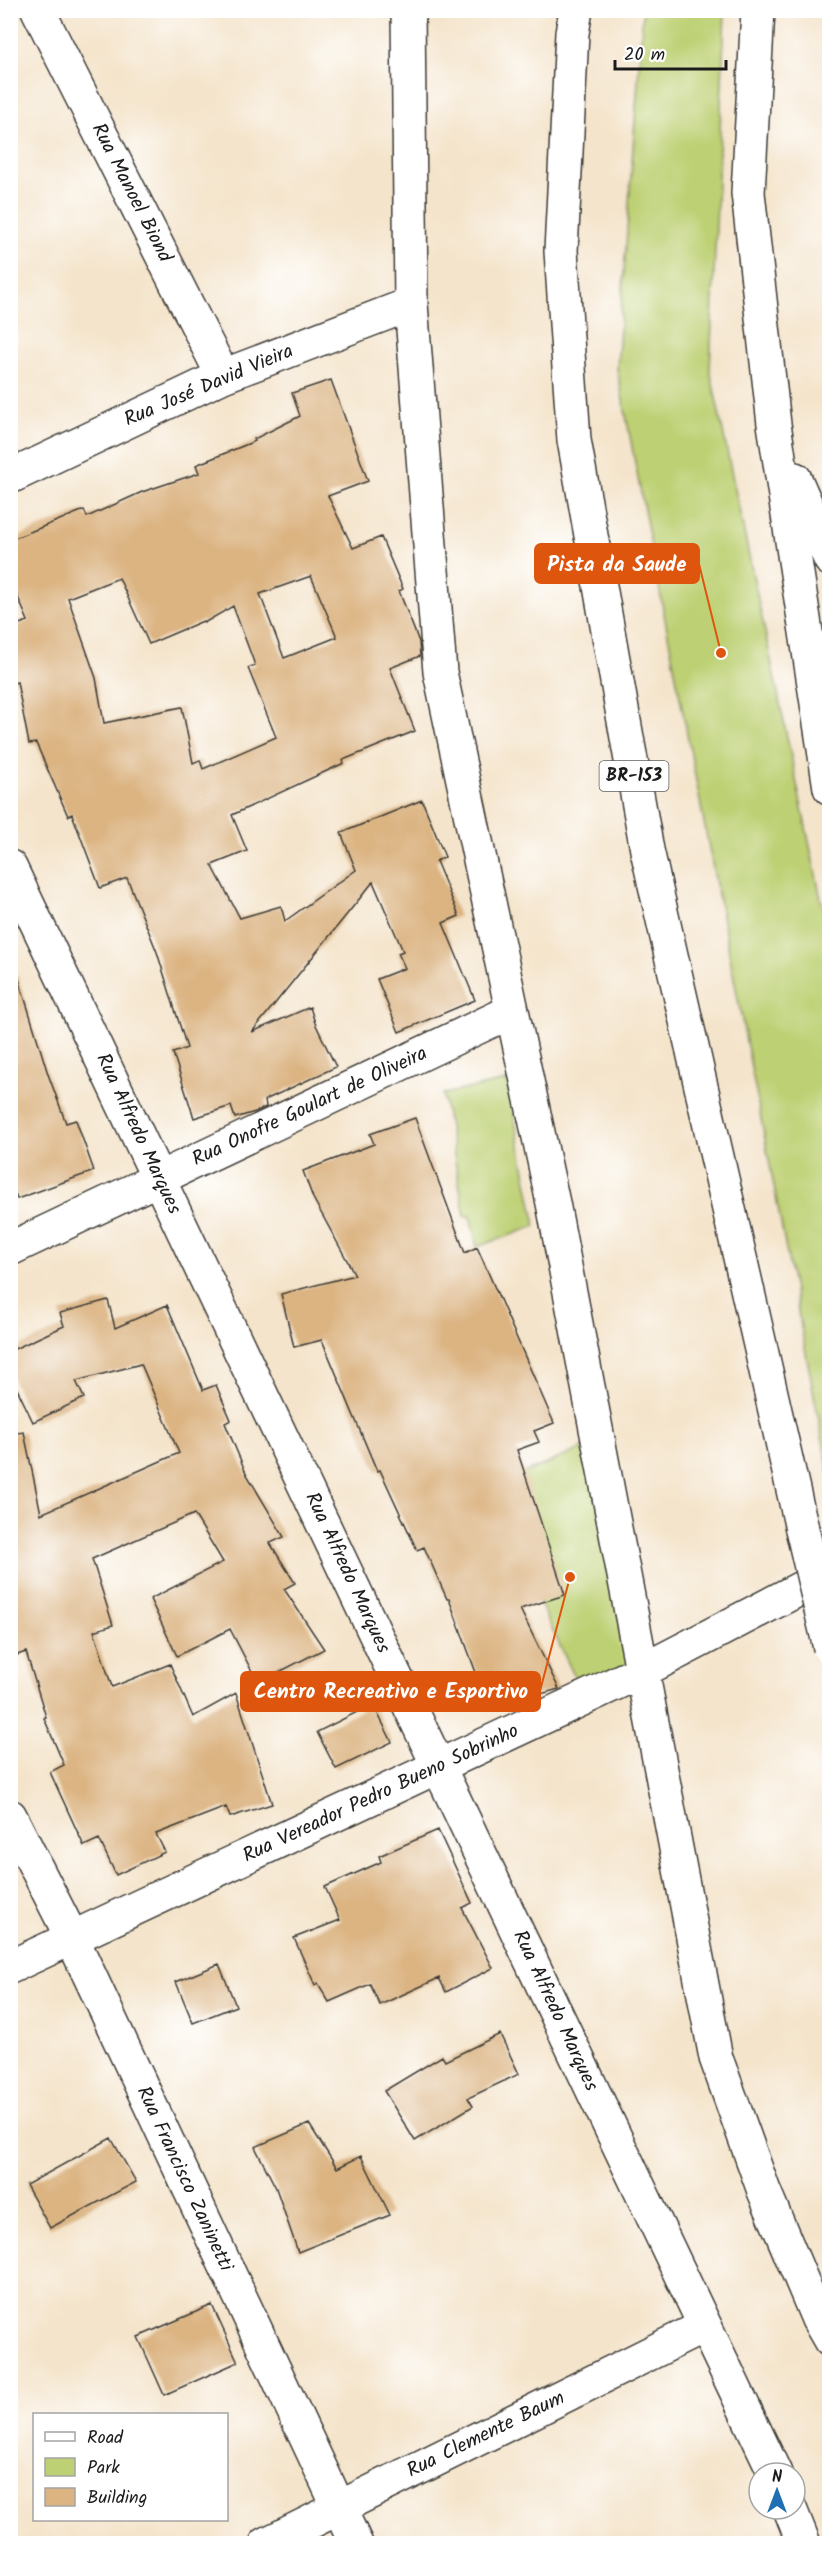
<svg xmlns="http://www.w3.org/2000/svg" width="840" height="2554" font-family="Kalam,sans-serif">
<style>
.green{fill:#bdd073;stroke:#6c7648;stroke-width:1.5}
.building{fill:#dbb482;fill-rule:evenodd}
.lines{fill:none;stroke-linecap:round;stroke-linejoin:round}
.minor-casing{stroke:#3c3a36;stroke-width:36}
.highway-casing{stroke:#3c3a36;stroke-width:36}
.minor{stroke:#fff;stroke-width:33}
.highway{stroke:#fff;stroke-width:33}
.highway-bridge-casing{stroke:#3c3a36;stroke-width:36;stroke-linecap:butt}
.highway-bridge{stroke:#fff;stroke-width:33}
.labels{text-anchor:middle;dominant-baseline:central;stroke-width:4.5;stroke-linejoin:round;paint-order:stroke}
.shield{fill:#fff;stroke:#606060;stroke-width:1.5}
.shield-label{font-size:18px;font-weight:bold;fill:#1c1c1c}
.street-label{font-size:20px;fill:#1c1c1c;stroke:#fff}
.leader{fill:none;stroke:#de560d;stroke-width:2}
.callout-dot{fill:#de560d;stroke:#fff;stroke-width:2}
.callout{fill:#de560d;stroke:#de560d;stroke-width:2}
.callout-label{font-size:21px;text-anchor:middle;font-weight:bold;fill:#fff}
</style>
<rect width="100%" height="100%" fill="#fff"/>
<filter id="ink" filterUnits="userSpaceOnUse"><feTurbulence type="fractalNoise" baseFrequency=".0167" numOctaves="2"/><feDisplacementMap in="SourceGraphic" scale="12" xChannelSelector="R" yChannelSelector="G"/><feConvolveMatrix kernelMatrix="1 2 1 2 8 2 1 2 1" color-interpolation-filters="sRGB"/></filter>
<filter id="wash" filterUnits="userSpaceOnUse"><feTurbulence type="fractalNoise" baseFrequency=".008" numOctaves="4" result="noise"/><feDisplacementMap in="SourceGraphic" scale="24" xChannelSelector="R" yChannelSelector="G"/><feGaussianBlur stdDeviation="1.35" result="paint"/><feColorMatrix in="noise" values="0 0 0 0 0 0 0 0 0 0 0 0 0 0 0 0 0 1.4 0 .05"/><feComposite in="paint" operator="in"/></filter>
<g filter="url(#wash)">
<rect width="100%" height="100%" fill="#f4e4cb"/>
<path class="green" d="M 643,11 L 725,11 L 710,370 L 829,937 L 829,1473 L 617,369 Z
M 507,1081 L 536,1226 L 477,1247 L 470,1216 L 465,1216 L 443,1094 Z
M 586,1447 L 630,1664 L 578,1684 L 486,1489 Z"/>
<g id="blocks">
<path class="building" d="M 331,380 L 368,481 L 328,496 L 353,548 L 381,537 L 403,589 L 399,591 L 419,642 L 420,656 L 390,668 L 415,731 L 343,760 L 344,763 L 232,815 L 247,851 L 212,865 L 240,918 L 281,906 L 285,921 L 356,870 L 341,833 L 422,800 L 445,857 L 436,861 L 459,916 L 443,923 L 475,1000 L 399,1032 L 377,979 L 405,968 L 398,953 L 403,951 L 373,882 L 252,1032 L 310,1007 L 315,1023 L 336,1067 L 265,1100 L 266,1107 L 255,1112 L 235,1118 L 231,1106 L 194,1118 L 173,1053 L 187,1048 L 157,952 L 127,878 L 100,888 L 72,814 L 68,816 L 36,743 L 29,744 L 17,682 L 10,684 L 10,627 L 28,621 L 10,578 L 10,540 L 84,510 L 87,517 L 142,492 L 199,473 L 196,465 L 255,441 L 254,439 L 300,416 L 292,393 ZM 311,576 L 337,637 L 284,658 L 260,594 ZM 119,578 L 149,644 L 203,621 L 204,623 L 233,606 L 255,665 L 248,668 L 276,737 L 203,769 L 200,760 L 193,763 L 182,707 L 104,723 L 96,678 L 68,598 Z
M 18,976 L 48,1074 L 66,1123 L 76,1120 L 94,1171 L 17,1199 L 10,1180 L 10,977 Z
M 415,1118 L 465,1253 L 477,1247 L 554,1423 L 534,1431 L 539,1442 L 517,1450 L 565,1595 L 520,1609 L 559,1689 L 489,1708 L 449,1599 L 447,1599 L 424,1547 L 417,1550 L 380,1470 L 377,1471 L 322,1340 L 294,1347 L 281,1294 L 355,1275 L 313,1198 L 303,1171 L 374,1144 L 370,1134 Z
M 108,1300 L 115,1328 L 167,1305 L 203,1390 L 216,1385 L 231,1420 L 225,1423 L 246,1473 L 284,1537 L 270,1543 L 295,1583 L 284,1589 L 324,1649 L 258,1683 L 230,1629 L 177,1656 L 150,1599 L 223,1562 L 194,1514 L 92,1559 L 113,1625 L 94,1631 L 112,1687 L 170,1664 L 193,1717 L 236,1693 L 272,1804 L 230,1817 L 226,1807 L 156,1834 L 165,1852 L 116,1875 L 99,1839 L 84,1846 L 50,1772 L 64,1765 L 44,1718 L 46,1717 L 26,1652 L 17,1655 L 10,1634 L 10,1434 L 24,1432 L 41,1514 L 179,1453 L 141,1364 L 76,1381 L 84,1398 L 33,1422 L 10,1374 L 10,1351 L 64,1326 L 60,1313 Z
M 373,1704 L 392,1742 L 336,1769 L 317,1732 Z
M 438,1830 L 472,1903 L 462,1908 L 493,1968 L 446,1992 L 439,1978 L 380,2005 L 370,1984 L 329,2002 L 318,1983 L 315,1985 L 294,1938 L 340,1920 L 325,1887 L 381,1862 L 379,1856 Z
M 219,1964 L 236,2006 L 193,2023 L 176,1982 Z
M 500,2034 L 519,2074 L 468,2098 L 473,2106 L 415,2141 L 384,2091 L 442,2056 L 445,2061 Z
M 309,2124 L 337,2168 L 361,2156 L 390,2215 L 298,2252 L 276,2188 L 255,2147 Z
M 111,2138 L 136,2182 L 50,2228 L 26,2185 Z
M 212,2305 L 238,2362 L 164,2395 L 138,2337 Z"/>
</g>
</g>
<g filter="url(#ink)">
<use href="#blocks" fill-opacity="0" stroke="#3c3a36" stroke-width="1.5"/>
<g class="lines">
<g class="minor-casing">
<path id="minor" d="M 38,10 L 223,376
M 408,10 L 411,304 L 440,672 L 553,1203 L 716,2058 L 764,2191 L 818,2319 L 830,2340
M 758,10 L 748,193 L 774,424 L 830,788
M 10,477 L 223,376 L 411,304
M 795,479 L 830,559
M 10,867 L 775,2473
M 10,1249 L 512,1011
M 10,1816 L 72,1938 L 356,2544
M 10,1967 L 642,1671 L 830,1573
M 790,2509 L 804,2544
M 266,2544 L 705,2326"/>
</g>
<g class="highway-casing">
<path id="highway" d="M 576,10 L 572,33 L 561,251 L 574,440 L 647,850 L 802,1529"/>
</g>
<use href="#minor" class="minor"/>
<use href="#highway" class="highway"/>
<g class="highway-bridge-casing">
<path id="highway-bridge" d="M 802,1529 L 830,1648"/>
</g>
<use href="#highway-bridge" class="highway-bridge"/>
</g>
</g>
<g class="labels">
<rect class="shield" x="599.5" y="761" width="69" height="30" rx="4.5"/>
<g class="shield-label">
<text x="634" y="776">BR-153</text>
</g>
<g class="street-label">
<text transform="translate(131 193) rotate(63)">Rua Manoel Biond</text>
<text transform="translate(209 386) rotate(-23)">Rua José David Vieira</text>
<text transform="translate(310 1107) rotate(-25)">Rua Onofre Goulart de Oliveira</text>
<text transform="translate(138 1134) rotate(65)">Rua Alfredo Marques</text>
<text transform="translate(347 1573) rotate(65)">Rua Alfredo Marques</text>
<text transform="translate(381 1794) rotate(-25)">Rua Vereador Pedro Bueno Sobrinho</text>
<text transform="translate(555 2011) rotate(65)">Rua Alfredo Marques</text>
<text transform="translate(184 2179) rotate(65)">Rua Francisco Zaninetti</text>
<text transform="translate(486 2435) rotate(-26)">Rua Clemente Baum</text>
</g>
</g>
<path class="leader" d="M721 653L699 564M570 1577L540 1691"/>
<g class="callout-dot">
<circle cx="721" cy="653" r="6"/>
<circle cx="570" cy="1577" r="6"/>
</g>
<g class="callout">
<rect x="535" y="544" width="164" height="39" rx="6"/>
<rect x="241" y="1672" width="299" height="39" rx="6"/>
</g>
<g class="callout-label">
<text x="617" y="571">Pista da Saude</text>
<text x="391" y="1698">Centro Recreativo e Esportivo</text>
</g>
<rect width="840" height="2554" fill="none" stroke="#fff" stroke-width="36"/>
<rect x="33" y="2413" width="195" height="108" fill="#ffffff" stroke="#a4a4a4" stroke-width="1.5"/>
<rect x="45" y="2432" width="30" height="9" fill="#ffffff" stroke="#a4a4a4" stroke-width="1.5"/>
<text x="87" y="2443" font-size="18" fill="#1c1c1c">Road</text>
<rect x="45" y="2458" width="30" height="18" fill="#bdd073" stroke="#a4a4a4" stroke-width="1.5"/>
<text x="87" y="2473" font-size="18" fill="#1c1c1c">Park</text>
<rect x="45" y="2488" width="30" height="18" fill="#dbb482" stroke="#a4a4a4" stroke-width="1.5"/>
<text x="87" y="2503" font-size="18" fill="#1c1c1c">Building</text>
<g transform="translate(777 2491)"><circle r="28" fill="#ffffff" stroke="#a4a4a4" stroke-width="1.5"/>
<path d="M0-4.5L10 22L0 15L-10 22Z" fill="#1f6fb2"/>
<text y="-9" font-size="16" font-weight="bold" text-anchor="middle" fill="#1c1c1c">N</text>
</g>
<path d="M615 60v9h111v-9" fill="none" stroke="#1c1c1c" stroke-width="3"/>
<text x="624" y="60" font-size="18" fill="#1c1c1c" stroke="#ffffff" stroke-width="4.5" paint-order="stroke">20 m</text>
</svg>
